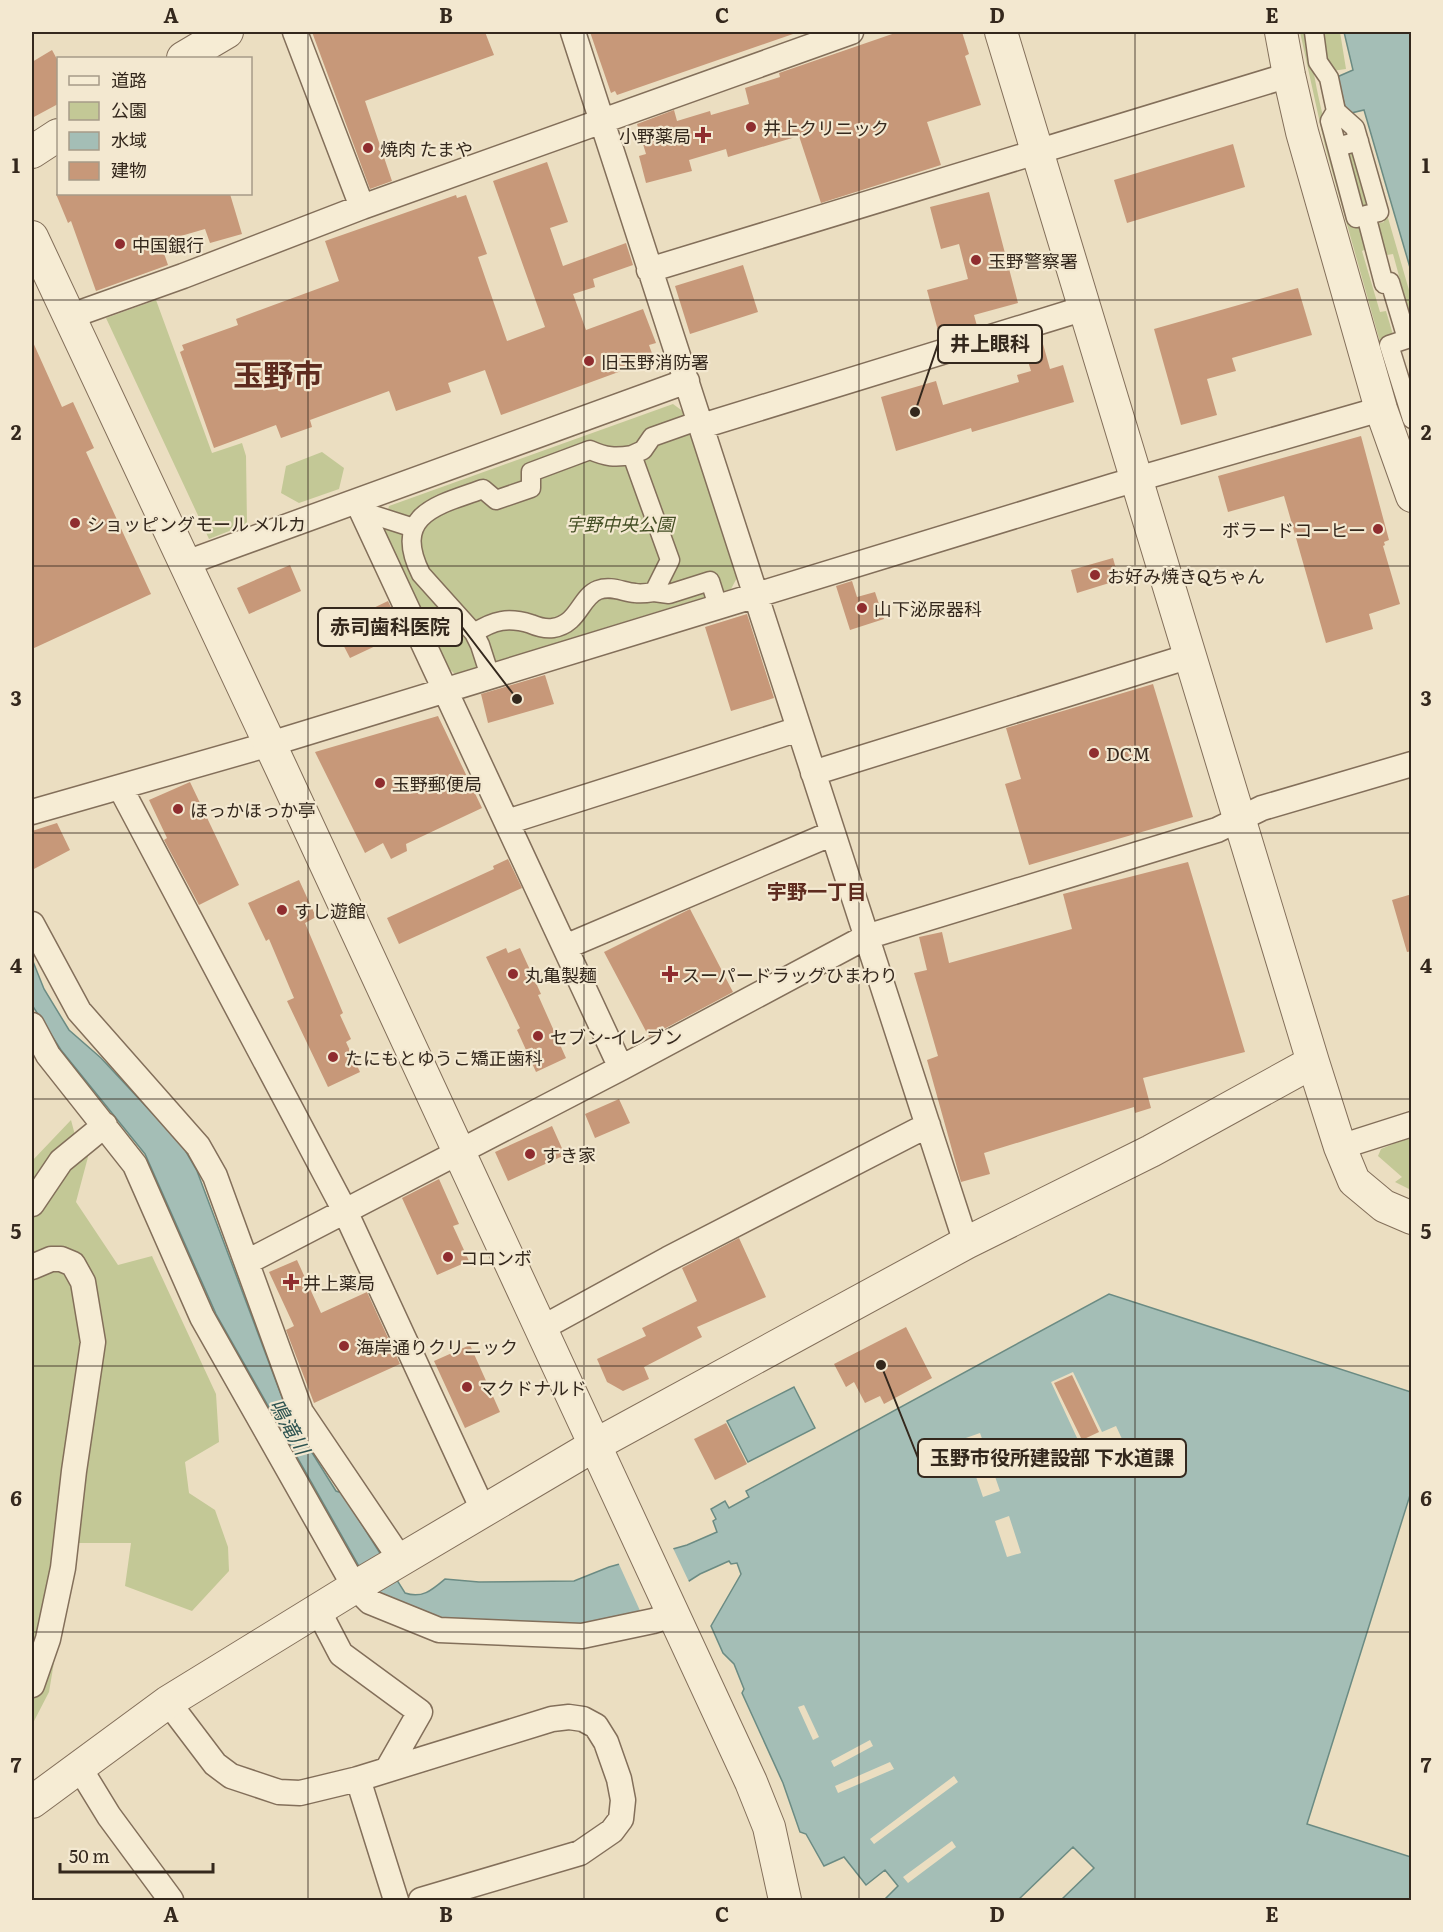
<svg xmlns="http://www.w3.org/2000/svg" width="1443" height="1932" font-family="Literata,'Noto Sans JP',serif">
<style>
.green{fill:#c3c896}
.water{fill:#a4beb6;stroke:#6b8b83;stroke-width:1.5}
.pier{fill:#ebdec1}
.building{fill:#c79879}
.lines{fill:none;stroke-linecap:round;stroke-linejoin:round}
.pedestrian-casing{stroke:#836f5a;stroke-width:21}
.minor-casing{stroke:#836f5a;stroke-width:27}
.tertiary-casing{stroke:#836f5a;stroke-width:34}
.pedestrian{stroke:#f6ecd4;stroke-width:18}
.minor{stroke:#f6ecd4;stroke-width:24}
.tertiary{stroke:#f6ecd4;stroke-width:32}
.grid{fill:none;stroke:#34281d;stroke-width:1.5;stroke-opacity:0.55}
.poi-dot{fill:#8f2d2f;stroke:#f3e8d0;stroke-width:2}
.labels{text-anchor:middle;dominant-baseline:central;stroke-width:4.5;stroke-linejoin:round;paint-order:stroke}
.poi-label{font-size:18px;fill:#34281d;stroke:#f3e8d0;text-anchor:start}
.park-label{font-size:18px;font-style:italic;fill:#454f25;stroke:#f3e8d0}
.neighbourhood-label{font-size:20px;font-weight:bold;fill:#5e2b1f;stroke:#f3e8d0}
.water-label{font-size:20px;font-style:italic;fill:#2d5350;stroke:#f3e8d0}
.town-label{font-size:30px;font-weight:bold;fill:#5e2b1f;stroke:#f3e8d0}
.leader{fill:none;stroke:#34281d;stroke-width:2}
.callout-dot{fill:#34281d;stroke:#f3e8d0;stroke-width:2}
.callout{fill:#f3e8d0;stroke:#34281d;stroke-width:2}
.callout-label{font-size:20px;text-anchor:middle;font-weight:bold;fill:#34281d}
.neatline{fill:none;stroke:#34281d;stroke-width:2}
.grid-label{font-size:20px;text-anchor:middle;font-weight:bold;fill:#34281d}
</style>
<rect width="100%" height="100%" fill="#ebdec1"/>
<path class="green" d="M 1300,32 L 1307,32 C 1313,69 1319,108 1331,144 C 1343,179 1360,212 1370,247 L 1362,251 L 1380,312 L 1386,311 L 1394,338 L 1380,342 L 1325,146 Z
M 1319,32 L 1340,32 L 1346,69 L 1332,71 L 1323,60 Z
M 1359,118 L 1411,297 L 1411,320 L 1393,254 L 1381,256 L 1373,225 L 1384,222 L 1359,128 L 1352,119 Z
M 1356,146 L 1373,208 L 1358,211 L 1342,150 Z
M 156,300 L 212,453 L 242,443 L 246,456 L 247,524 L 209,539 L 106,318 Z
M 673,404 L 684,412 L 739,574 L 731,589 L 455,674 L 446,666 L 382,531 L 389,506 Z
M 322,452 L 344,468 L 339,489 L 299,503 L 281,493 L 286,466 Z
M 71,1120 L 75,1135 L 88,1157 L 76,1202 L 118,1265 L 152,1256 L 216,1394 L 219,1442 L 185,1462 L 189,1493 L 215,1510 L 228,1547 L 229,1571 L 192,1611 L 125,1586 L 131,1543 L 74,1543 L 49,1692 L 32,1725 L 32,1161 Z
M 1411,1133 L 1411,1190 L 1395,1182 L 1402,1177 L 1378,1156 L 1381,1149 L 1393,1144 L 1393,1138 Z"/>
<path class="water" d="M 1344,32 L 1411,32 L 1411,271 L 1364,110 L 1347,114 L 1337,77 L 1353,70 Z
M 32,959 L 44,989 L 69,1030 L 101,1058 L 182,1145 L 197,1171 L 289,1416 L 336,1491 L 342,1493 L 405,1593 C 422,1599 432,1590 445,1579 L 479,1582 L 574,1581 L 609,1567 L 687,1545 L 717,1532 L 713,1521 L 716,1519 L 711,1509 L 725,1501 L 729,1508 L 749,1497 L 746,1491 L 1109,1294 L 1411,1392 L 1411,1492 L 1307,1824 L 1411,1857 L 1411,1900 L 1061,1900 L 1094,1868 L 1073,1847 L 1018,1900 L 886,1900 L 885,1899 L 898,1886 L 885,1870 L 866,1885 L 844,1857 L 824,1866 L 806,1834 L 800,1832 L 783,1783 L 742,1693 L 744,1689 L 734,1664 L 723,1653 L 711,1626 L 741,1574 L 737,1563 L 731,1564 L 729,1561 L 700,1574 L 637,1614 L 578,1628 L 445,1624 L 377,1598 L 216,1314 L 145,1154 L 61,1050 L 32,1005 Z
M 794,1387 L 815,1428 L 748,1462 L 727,1421 Z"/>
<path class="pier" d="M 1073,1372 L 1102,1432 L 1116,1426 L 1122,1439 L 1081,1458 L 1073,1442 L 1078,1440 L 1051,1382 Z
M 980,1433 L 1000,1491 L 983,1497 L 963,1439 Z
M 1009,1516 L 1021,1553 L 1007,1557 L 995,1521 Z
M 672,1546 L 690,1584 L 642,1615 L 618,1562 Z
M 804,1705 L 819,1737 L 813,1740 L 798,1707 Z
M 870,1740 L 873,1746 L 834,1767 L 831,1761 Z
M 890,1762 L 894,1769 L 838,1793 L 835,1786 Z
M 954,1776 L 958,1782 L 874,1844 L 870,1839 Z
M 952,1841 L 956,1847 L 908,1883 L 903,1877 Z"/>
<path class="building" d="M 312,32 L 485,32 L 494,55 L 365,101 L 392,181 L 370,189 Z
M 590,32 L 793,32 L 793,34 L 617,95 L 615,91 L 611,93 Z
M 898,32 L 962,32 L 969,54 L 965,56 L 981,105 L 927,122 L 941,165 L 821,203 L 799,136 L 728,157 L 726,149 L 689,160 L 692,171 L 646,183 L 639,156 L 646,154 L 637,124 L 674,110 L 677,121 L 710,111 L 711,115 L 749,104 L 745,88 L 780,77 L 779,73 Z
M 52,50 L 58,61 L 58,104 L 32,118 L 32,62 Z
M 1233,144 L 1245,187 L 1127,223 L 1114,180 Z
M 547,162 L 568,222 L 550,228 L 563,266 L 626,243 L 633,265 L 593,279 L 595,287 L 573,294 L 586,330 L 643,309 L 656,343 L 649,345 L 654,359 L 501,415 L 485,370 L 448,383 L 451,392 L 396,411 L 389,391 L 310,420 L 312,427 L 281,438 L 276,425 L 214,448 L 180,352 L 184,350 L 182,345 L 238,325 L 236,319 L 339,281 L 325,241 L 456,195 L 457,198 L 466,195 L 487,254 L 478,257 L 507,341 L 545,327 L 493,181 Z
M 989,192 L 1018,303 L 974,315 L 977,326 L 940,338 L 927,290 L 968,279 L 959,244 L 941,249 L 930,207 Z
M 56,194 L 230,194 L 242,234 L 210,243 L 205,229 L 160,242 L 168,265 L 96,291 L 71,221 L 68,223 Z
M 743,265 L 758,312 L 690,334 L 675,286 Z
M 1298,288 L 1312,335 L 1232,358 L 1236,371 L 1207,379 L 1217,415 L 1181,425 L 1154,329 Z
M 1041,337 L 1050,369 L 1063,365 L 1074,402 L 972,432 L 971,428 L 896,451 L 881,397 L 936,381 L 943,405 L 1019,382 L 1017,375 L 1031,371 L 1022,342 Z
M 32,340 L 62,407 L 73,402 L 94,448 L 86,452 L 151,594 L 32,649 Z
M 1361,436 L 1389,540 L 1384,542 L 1385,545 L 1383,546 L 1400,604 L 1369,614 L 1373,629 L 1326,643 L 1284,496 L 1228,512 L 1218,476 Z
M 1113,558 L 1119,580 L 1077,593 L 1071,570 Z
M 290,565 L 301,591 L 249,614 L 237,588 Z
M 852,581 L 857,597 L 875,592 L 884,619 L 850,630 L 836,586 Z
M 388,601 L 403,633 L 350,658 L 334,627 Z
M 747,614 L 774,698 L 731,711 L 705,627 Z
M 545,675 L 554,704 L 488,723 L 481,694 Z
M 1153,684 L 1193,817 L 1029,865 L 1005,784 L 1021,779 L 1006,728 Z
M 438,716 L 482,808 L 406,844 L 407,851 L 391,859 L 383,843 L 365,853 L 315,752 Z
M 190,782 L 239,885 L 199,905 L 164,840 L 167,838 L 149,800 Z
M 57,823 L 70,850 L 32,870 L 32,831 Z
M 508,859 L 522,888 L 399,944 L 387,918 L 494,869 L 493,866 Z
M 1188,862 L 1245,1052 L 1143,1078 L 1151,1108 L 1135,1113 L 1134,1107 L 984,1153 L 990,1174 L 961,1182 L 927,1060 L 938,1056 L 914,973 L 927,970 L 919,937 L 942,932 L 949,963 L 1072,929 L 1063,894 Z
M 299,880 L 316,917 L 305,923 L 343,1013 L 340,1015 L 351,1039 L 346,1042 L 360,1072 L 328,1087 L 287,1001 L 294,998 L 269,939 L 266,941 L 248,903 Z
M 1412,894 L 1412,951 L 1407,952 L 1392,900 Z
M 690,909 L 733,992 L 649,1037 L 604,952 Z
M 506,948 L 508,953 L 520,948 L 541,994 L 538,995 L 566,1058 L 536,1072 L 517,1030 L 520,1028 L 486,957 Z
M 619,1099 L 630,1123 L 595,1138 L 585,1114 Z
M 552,1126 L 565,1155 L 508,1181 L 495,1152 Z
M 439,1179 L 459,1224 L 453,1226 L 469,1261 L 437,1275 L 402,1198 Z
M 739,1238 L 766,1297 L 697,1327 L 702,1337 L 644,1367 L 649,1379 L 623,1391 L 607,1382 L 597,1359 L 646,1336 L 642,1328 L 697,1301 L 682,1268 Z
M 297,1260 L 321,1313 L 367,1292 L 400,1364 L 314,1403 L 286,1330 L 294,1326 L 269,1272 Z
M 906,1327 L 932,1378 L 884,1404 L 880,1396 L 865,1403 L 854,1382 L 846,1387 L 834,1364 Z
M 470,1345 L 500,1412 L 465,1428 L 434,1361 Z
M 1072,1375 L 1099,1432 L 1082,1440 L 1054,1383 Z
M 726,1423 L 747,1464 L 715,1480 L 694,1439 Z"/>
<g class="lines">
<g class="pedestrian-casing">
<path id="pedestrian" d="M 1314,32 L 1318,62 L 1329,78 L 1336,111 L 1355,128 L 1379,212 L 1366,215 L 1384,284 L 1390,282 L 1407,339 L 1389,345 L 1412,419
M 1336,111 L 1330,121 L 1337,147
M 1359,141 L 1337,147 L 1356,218 L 1366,215
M 632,455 L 643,450 L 652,437 L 700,420
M 361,511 L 414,528
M 654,592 L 669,594 L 710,581 L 718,606
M 474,633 C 494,620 508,617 531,624 C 538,627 546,629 553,628 C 579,624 580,597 598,590 C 611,585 623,592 635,593 C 641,594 648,593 654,592 L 670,560 L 632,455 C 615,458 606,457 590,450 L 531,472 L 531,488 L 496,500 L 483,489 C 438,505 391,514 421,574 L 474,633 L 480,645 L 490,676"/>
</g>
<g class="minor-casing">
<path id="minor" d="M 295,32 L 362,207
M 573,32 L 966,1243
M 649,270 L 1289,75
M 68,317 L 183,276 L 362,207 L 851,32
M 702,426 L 1085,308
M 357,501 L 621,1068
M 186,563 L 687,381
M 813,773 L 1190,656
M 120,787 L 345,1211 L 484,1512
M 32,812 L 270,744 L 1113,486 L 1381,409
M 507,822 L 799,729
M 32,924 L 79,1011 L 198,1146 L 215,1176 L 301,1412 L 401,1560
M 565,947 L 833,833
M 32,1025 L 48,1055 L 135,1165 L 202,1317 L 348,1575 L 355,1587 L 370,1602 L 439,1630 L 582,1636 L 653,1621 L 673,1615
M 1340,1147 L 1412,1124
M 32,1204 L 61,1161 L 105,1125
M 247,1262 L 621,1068 L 866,937 L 1217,830 L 1262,808 L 1412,764
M 32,1267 L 51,1259 L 61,1259 L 73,1264 L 83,1282 L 93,1342 L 74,1471 L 63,1568 L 48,1639 L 32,1685
M 542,1328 L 668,1259 L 928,1125
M 318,1610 L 341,1654 L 420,1712 L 387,1770
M 168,1702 L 215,1764 L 231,1776 L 279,1792 L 300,1793 L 358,1779 L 552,1719 L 569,1717 L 583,1719 L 596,1726 L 606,1742 L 619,1779 L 623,1800 L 621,1819 L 612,1831 L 580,1853 L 421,1900
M 79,1767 L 109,1816 L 171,1900
M 358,1779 L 396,1900"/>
</g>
<g class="tertiary-casing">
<path id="tertiary" d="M 1001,32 L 1313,1062 L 1340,1147 L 1354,1181 L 1384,1206 L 1412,1218
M 1281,32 L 1289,75 L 1302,132 L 1381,409 L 1412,496
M 183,58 L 227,32
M 32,152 L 58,135
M 32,237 L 282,770 L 751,1782 L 769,1827 L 785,1900
M 32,1802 L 168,1702 L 355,1587 L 595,1445 L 966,1243 L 1151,1151 L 1313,1062"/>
</g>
<use href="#pedestrian" class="pedestrian"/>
<use href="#minor" class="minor"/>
<use href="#tertiary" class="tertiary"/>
</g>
<path class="grid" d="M 308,32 L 308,1900M 584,32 L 584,1900M 859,32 L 859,1900M 1135,32 L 1135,1900M 32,300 L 1412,300M 32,566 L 1412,566M 32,833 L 1412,833M 32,1099 L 1412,1099M 32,1366 L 1412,1366M 32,1632 L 1412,1632"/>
<g class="poi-dot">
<circle cx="751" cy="127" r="6"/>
<path d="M700 126h6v6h6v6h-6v6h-6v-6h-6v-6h6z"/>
<circle cx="368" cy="148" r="6"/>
<circle cx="120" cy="244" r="6"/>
<circle cx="976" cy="260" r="6"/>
<circle cx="589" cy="361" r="6"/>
<circle cx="75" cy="523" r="6"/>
<circle cx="1378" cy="529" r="6"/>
<circle cx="1095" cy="575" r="6"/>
<circle cx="862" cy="608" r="6"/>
<circle cx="1094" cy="753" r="6"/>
<circle cx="380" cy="783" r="6"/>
<circle cx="178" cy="809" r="6"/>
<circle cx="282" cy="910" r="6"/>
<circle cx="513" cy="974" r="6"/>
<path d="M667 965h6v6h6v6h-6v6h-6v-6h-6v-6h6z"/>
<circle cx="538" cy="1036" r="6"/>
<circle cx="333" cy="1057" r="6"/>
<circle cx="530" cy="1154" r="6"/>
<circle cx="448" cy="1257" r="6"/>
<path d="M288 1273h6v6h6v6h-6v6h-6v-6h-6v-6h6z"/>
<circle cx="344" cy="1346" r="6"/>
<circle cx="467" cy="1387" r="6"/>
</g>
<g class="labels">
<g class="poi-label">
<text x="763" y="127">井上クリニック</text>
<text x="691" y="135" text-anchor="end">小野薬局</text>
<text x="380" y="148">焼肉 たまや</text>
<text x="132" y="244">中国銀行</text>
<text x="988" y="260">玉野警察署</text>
<text x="601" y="361">旧玉野消防署</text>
<text x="87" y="523">ショッピングモール メルカ</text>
<text x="1366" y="529" text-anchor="end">ボラードコーヒー</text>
<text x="1107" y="575">お好み焼きQちゃん</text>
<text x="874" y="608">山下泌尿器科</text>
<text x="1106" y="753">DCM</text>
<text x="392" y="783">玉野郵便局</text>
<text x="190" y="809">ほっかほっか亭</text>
<text x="294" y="910">すし遊館</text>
<text x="525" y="974">丸亀製麺</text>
<text x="682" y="974">スーパードラッグひまわり</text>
<text x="550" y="1036">セブン-イレブン</text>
<text x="345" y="1057">たにもとゆうこ矯正歯科</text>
<text x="542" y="1154">すき家</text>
<text x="460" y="1257">コロンボ</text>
<text x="303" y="1282">井上薬局</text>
<text x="356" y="1346">海岸通りクリニック</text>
<text x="479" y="1387">マクドナルド</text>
</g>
<g class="park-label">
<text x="620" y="523">宇野中央公園</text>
</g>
<g class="neighbourhood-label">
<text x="817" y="890">宇野一丁目</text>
</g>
<g class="water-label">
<text transform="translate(291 1426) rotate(61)">鳴滝川</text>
</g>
<g class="town-label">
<text x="278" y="373">玉野市</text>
</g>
</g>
<path class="leader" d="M915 412L938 344M517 699L462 627M881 1365L918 1458"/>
<g class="callout-dot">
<circle cx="915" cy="412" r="6"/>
<circle cx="517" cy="699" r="6"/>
<circle cx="881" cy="1365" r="6"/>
</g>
<g class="callout">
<rect x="938" y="325" width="104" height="38" rx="6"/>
<rect x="318" y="608" width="144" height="38" rx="6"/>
<rect x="918" y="1439" width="268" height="38" rx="6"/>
</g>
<g class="callout-label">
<text x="990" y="351">井上眼科</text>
<text x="390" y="634">赤司歯科医院</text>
<text x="1052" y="1465">玉野市役所建設部 下水道課</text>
</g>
<rect width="1443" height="1932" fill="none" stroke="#f3e8d0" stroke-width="66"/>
<rect x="57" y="57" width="195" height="138" fill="#f3e8d0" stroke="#a79b88" stroke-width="1.5"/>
<rect x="69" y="76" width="30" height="9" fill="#f6ecd4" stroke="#a79b88" stroke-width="1.5"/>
<text x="111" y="87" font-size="18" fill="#34281d">道路</text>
<rect x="69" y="102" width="30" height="18" fill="#c3c896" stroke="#a79b88" stroke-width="1.5"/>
<text x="111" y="117" font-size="18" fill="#34281d">公園</text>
<rect x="69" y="132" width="30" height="18" fill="#a4beb6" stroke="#a79b88" stroke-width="1.5"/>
<text x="111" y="147" font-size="18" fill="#34281d">水域</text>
<rect x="69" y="162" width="30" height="18" fill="#c79879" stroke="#a79b88" stroke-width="1.5"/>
<text x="111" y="177" font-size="18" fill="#34281d">建物</text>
<path d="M60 1863v9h153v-9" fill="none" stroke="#34281d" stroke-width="3"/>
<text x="69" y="1863" font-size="18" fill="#34281d" stroke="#f3e8d0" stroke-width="4.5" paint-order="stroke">50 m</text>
<rect x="33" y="33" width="1377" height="1866" class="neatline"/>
<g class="grid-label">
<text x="171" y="23">A</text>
<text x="446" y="23">B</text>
<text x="722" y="23">C</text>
<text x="997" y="23">D</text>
<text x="1272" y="23">E</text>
<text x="16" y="173">1</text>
<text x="1426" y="173">1</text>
<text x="16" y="440">2</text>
<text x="1426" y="440">2</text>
<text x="16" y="706">3</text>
<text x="1426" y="706">3</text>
<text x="16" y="973">4</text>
<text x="1426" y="973">4</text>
<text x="16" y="1239">5</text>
<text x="1426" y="1239">5</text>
<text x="16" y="1506">6</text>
<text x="1426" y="1506">6</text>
<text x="16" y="1773">7</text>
<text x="1426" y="1773">7</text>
<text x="171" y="1922">A</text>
<text x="446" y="1922">B</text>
<text x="722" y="1922">C</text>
<text x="997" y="1922">D</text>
<text x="1272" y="1922">E</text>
</g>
</svg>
